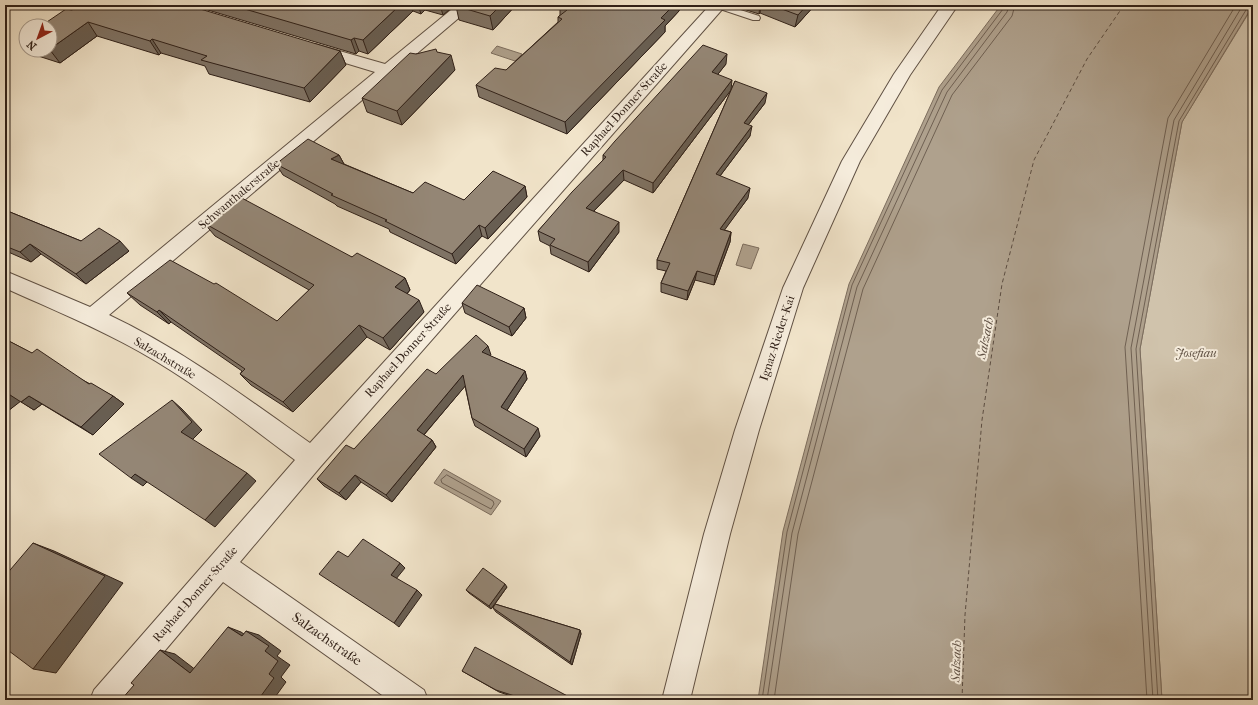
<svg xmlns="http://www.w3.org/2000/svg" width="1258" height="705" font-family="'IM FELL French Canon',serif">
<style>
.green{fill:#d0c3ac;stroke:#807262}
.water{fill:#afa18d;stroke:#7c6d5e}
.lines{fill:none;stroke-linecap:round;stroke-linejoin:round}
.shore{stroke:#6f6052;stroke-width:1}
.ferry{stroke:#5c4d41;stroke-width:1;stroke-dasharray:4 3;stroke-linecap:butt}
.lane-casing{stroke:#605144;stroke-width:2}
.street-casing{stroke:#605144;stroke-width:2}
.lane{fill:#f6eddd;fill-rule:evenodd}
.street{fill:#f6eddd;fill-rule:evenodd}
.wall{fill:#7f7365;stroke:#2f2018}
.shaded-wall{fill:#685e52;stroke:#2f2018}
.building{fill:#948675;stroke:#2f2018}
.labels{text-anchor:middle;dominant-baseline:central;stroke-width:4;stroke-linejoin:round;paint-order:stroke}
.street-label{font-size:12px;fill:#2f2018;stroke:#f6eddd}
.park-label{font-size:12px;font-style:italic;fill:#5f5144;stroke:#f6eddd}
.water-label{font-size:13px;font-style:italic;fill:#5c4d41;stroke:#f6eddd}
.near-street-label{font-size:14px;fill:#2f2018;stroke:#f6eddd}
</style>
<rect width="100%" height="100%" fill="#f1e4ca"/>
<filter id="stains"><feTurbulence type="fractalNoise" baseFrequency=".005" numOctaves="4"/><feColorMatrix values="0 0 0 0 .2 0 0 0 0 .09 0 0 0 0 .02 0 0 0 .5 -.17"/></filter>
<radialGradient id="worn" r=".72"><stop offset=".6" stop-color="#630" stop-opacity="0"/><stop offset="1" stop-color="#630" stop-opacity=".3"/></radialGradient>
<path class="green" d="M 1253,6 L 1253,700 L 1162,700 L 1140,349 L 1182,122 Z"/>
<path class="water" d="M 1001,5 L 1253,5 L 1182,122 L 1140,349 L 1162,700 L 758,700 L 783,531 L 849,284 L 939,87 Z
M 497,46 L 522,54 L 515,61 L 491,53 Z
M 743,244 L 759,248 L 751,269 L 736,265 Z
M 444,469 L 501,501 L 491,515 L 434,483 Z"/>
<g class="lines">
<path class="shore" d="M 447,475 L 493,501 L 494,504 L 491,509 L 442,483 L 441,480 Z
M 762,700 L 787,532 L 852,285 L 942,90 L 1003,9 L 1004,5
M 767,700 L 792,533 L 857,287 L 947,92 L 1007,12 L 1009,5
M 774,700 L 798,534 L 863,289 L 952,95 L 1012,16 L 1015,5
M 1147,700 L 1125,347 L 1168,118 L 1236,5
M 1153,700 L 1131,348 L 1174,120 L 1243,5
M 1158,700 L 1136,349 L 1179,121 L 1249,5"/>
<path class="ferry" d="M 962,700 L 965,615 L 982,420 L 1002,284 L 1034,160 L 1087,59 L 1124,5"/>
<g class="lane-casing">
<path id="lane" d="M 713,5 L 725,5 L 759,16 L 760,18 L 759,20 L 753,20 L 714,7 Z"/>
</g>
<g class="street-casing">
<path id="street" d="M 457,5 L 474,5 L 109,315 C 181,349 245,397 310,443 L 710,5 L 726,5 L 321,466 L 240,562 L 424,690 L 428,700 L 389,700 L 223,582 L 123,700 L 90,700 L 94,690 L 295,460 C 244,422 195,383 140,352 C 96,327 51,309 5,288 L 5,271 L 90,307 L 375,72 L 309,52 L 307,49 L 309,46 L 315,44 L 385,64 Z
M 942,5 L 958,5 L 910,75 L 860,161 L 803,288 L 759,430 L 730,534 L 690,700 L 662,700 L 704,534 L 735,430 L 783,288 L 842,161 L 894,74 Z"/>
</g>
<use href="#lane" class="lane"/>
<use href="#street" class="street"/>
</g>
<path class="wall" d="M 191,5 L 455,5 L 443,15 L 425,10 L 421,14 L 413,11 L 368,54 L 359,51 L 356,54 Z
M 457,5 L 516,5 L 493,30 L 459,20 L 456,6 Z
M 558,5 L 680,5 L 679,11 L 665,26 L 665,32 L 567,134 L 479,97 L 476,85 L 506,70 L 558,22 L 558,17 L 560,15 L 560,8 L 558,8 Z
M 737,5 L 815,5 L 795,27 L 760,13 L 759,14 L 737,7 Z
M 72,10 L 340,51 L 346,65 L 310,102 L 209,74 L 205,66 L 161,53 L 159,55 L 97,36 L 60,63 L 32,54 L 28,50 L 50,50 Z
M 26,37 L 26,47 L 20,41 Z
M 437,52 L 455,70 L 402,125 L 367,112 L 362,98 L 416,54 Z
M 726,64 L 718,74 L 731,90 L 653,193 L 624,180 L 594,211 L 619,232 L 589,272 L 551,254 L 550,246 L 540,241 L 538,231 L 603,160 L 603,155 Z
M 735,81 L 765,103 L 748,125 L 750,136 L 720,176 L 748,198 L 724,230 L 731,232 L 730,242 L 714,285 L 695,280 L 687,300 L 661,292 L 661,283 L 666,271 L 657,269 L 657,260 Z
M 339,155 L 344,164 L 413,193 L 464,200 L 525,186 L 527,197 L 488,239 L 482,236 L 456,264 L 390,232 L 389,229 L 337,206 L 335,204 L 283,175 L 276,164 Z
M 5,210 L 81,241 L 129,251 L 86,284 L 41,254 L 31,262 L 6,251 L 5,252 Z
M 204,223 L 352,257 L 405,278 L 410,290 L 407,294 L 424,312 L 390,350 L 367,337 L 293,412 L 251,385 L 240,374 L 242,371 L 171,322 L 169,324 L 140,305 L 127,293 L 277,321 L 309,290 L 215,236 Z
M 462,303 L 524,308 L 526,318 L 512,336 L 465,313 Z
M 5,339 L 113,396 L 124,404 L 93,435 L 42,404 L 34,410 L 20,401 L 8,411 L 5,409 Z
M 491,355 L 490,356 L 525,371 L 527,379 L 507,410 L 540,436 L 526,457 L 475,426 L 472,418 L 465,386 L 424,435 L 432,440 L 436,447 L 392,502 L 361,482 L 346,500 L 324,486 L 317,479 L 354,449 L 436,374 Z
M 507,587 L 495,604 L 580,630 L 581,634 L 572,665 L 496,612 L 493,608 L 494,605 L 491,609 L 469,593 L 466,590 Z
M 462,671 L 575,700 L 523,700 L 499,692 Z"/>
<path class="shaded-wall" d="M 400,5 L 411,5 L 413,11 L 368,54 L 363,40 Z
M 418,5 L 424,5 L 425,10 L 421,14 Z
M 440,5 L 455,5 L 443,15 Z
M 501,5 L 516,5 L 493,30 L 490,16 Z
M 672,5 L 680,5 L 679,11 L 665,26 L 665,32 L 567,134 L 565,122 Z
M 760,5 L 761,5 L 760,13 L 759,14 Z
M 807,5 L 815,5 L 795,27 L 798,15 Z
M 88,22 L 97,36 L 60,63 L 50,50 L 50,49 Z
M 354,38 L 359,51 L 356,54 L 351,40 Z
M 152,39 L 161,53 L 159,55 L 150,41 Z
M 340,51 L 346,65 L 310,102 L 304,88 Z
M 727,54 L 726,64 L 711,83 L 712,72 Z
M 451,55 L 455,70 L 402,125 L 397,111 Z
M 732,80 L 731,90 L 653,193 L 653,183 Z
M 767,93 L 765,103 L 742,133 L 744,123 Z
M 752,126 L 750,136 L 714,184 L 716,174 Z
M 339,155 L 345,166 L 331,159 Z
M 623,170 L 624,180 L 587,218 L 586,208 Z
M 525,186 L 527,197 L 488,239 L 485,228 Z
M 750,188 L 748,198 L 718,239 L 720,229 Z
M 619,222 L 619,232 L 589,272 L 588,262 Z
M 479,225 L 482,236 L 456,264 L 452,254 Z
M 731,232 L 730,242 L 714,285 L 715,276 Z
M 120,241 L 129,251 L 86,284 L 76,274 Z
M 30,244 L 41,254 L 31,262 L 20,252 Z
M 697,271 L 695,280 L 687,300 L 688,291 Z
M 405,278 L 410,290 L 401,300 L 395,287 Z
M 419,300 L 424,312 L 390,350 L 383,338 Z
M 524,308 L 526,318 L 512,336 L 509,327 Z
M 159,310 L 171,322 L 169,324 L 157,312 Z
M 359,325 L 367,337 L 293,412 L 283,402 Z
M 488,346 L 491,355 L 485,361 L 482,352 Z
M 525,371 L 527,379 L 504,415 L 501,407 Z
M 463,375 L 467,384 L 421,438 L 417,430 Z
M 7,393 L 21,401 L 8,411 L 5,409 L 5,395 Z
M 29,396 L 42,404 L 34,410 L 21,402 Z
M 113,396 L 124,404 L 93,435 L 81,427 Z
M 172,400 L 182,409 L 202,430 L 192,440 L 181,432 Z
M 538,428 L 540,436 L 526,457 L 524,449 Z
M 432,440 L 436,447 L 392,502 L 386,495 Z
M 247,473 L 256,481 L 215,527 L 205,520 Z
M 135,474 L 147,482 L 143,486 L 131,478 Z
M 355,475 L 361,482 L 346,500 L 339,493 Z
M 33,543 L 54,551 L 123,583 L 56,673 L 33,669 Z
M 400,563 L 405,568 L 396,579 L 391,575 Z
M 505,584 L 507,587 L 491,609 L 489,606 Z
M 417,590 L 422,595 L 399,627 L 394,623 Z
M 228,627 L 241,632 L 254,641 L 242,636 Z
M 580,630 L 581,634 L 572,665 L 570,662 Z
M 246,631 L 259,635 L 281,651 L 277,656 L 290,665 L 281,677 L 286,682 L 273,700 L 258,700 L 269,674 L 265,651 Z
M 160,650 L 175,654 L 205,677 L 190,673 Z"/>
<path class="building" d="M 79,5 L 187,5 L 340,51 L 304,88 L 201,60 L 207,56 L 152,39 L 150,41 L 88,22 L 50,49 L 50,26 L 41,26 L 66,9 L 72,10 Z
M 231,5 L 400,5 L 363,40 L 354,38 L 351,40 Z
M 457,5 L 501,5 L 490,16 L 456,6 Z
M 562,5 L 674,5 L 661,18 L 665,20 L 565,122 L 476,85 L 495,68 L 506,70 L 562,19 L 558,17 L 567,10 L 560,7 Z
M 771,5 L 807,5 L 798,15 Z
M 26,37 L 26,42 L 20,41 Z
M 703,45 L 727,54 L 712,72 L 732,80 L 653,183 L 623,170 L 586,208 L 619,222 L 588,262 L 550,245 L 555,239 L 538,231 L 572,192 L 606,157 L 603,155 L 615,141 Z
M 436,49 L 437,52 L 451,55 L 397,111 L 362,98 L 410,53 L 416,54 Z
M 735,81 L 767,93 L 744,123 L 752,126 L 716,174 L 750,188 L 720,229 L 731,232 L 715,276 L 697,271 L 688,291 L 661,283 L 670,263 L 657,260 Z
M 308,139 L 339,155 L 331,159 L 413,193 L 425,182 L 464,200 L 493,171 L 525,186 L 485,228 L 479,225 L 452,254 L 385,221 L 387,220 L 331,195 L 333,194 L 276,164 Z
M 238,196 L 352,257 L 357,253 L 405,278 L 395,287 L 419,300 L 383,338 L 359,325 L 283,402 L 240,374 L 245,369 L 159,310 L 157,312 L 127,293 L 170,260 L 214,284 L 216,283 L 277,321 L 314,285 L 204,223 Z
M 5,210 L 81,241 L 99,228 L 120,241 L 76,274 L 30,244 L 20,252 L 5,246 Z
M 477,285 L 524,308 L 509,327 L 462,303 Z
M 476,335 L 488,346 L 482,352 L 525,371 L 501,407 L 538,428 L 524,449 L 472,418 L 463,375 L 417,430 L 432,440 L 386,495 L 355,475 L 339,493 L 317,479 L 346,445 L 354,449 L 427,369 L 436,374 Z
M 5,339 L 32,353 L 37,349 L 89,384 L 91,383 L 113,396 L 81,427 L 29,396 L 21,402 L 7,393 L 5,395 Z
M 172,400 L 192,422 L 181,432 L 247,473 L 205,520 L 135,474 L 131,478 L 99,454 Z
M 363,539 L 400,563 L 391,575 L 417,590 L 394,623 L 319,574 L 338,551 L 348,557 Z
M 33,543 L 105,576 L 33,669 L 5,648 L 5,576 Z
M 483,568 L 505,584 L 489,606 L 466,590 Z
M 495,604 L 580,630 L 570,662 L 493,608 Z
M 228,627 L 242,636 L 246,631 L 269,646 L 265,651 L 278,661 L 269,674 L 274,678 L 258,700 L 206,700 L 204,699 L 203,700 L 121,700 L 134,685 L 131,683 L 160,650 L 190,673 Z
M 475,647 L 575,700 L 527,700 L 496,690 L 462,671 Z"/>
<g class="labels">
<g class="street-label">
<text transform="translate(624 109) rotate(-48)">Raphael-Donner-Straße</text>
<text transform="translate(239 194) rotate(-40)">Schwanthalerstraße</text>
<text transform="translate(777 338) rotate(-72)">Ignaz-Rieder-Kai</text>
<text transform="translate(408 350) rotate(-48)">Raphael-Donner-Straße</text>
<text transform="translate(165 358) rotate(31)">Salzachstraße</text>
<text transform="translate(195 594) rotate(-49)">Raphael-Donner-Straße</text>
</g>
<g class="park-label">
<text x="1196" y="353">Josefiau</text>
</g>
<g class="water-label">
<text transform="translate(985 338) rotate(-79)">Salzach</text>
<text transform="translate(956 661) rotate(-88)">Salzach</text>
</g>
<g class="near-street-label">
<text transform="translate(327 639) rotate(35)">Salzachstraße</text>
</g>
</g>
<rect width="1258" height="705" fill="none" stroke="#f1e4ca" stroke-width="20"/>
<rect x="6" y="6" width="1246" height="693" fill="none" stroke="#2f2018" stroke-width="2"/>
<rect x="10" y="10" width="1238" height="685" fill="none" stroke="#2f2018"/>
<g transform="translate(38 38) rotate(221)"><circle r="19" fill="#f6eddd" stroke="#a69b8e"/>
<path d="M0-3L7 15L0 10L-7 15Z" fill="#8f2418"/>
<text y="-6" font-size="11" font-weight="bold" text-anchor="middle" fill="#2f2018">N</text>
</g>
<rect width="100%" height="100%" filter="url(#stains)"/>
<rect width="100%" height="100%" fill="url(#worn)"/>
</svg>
